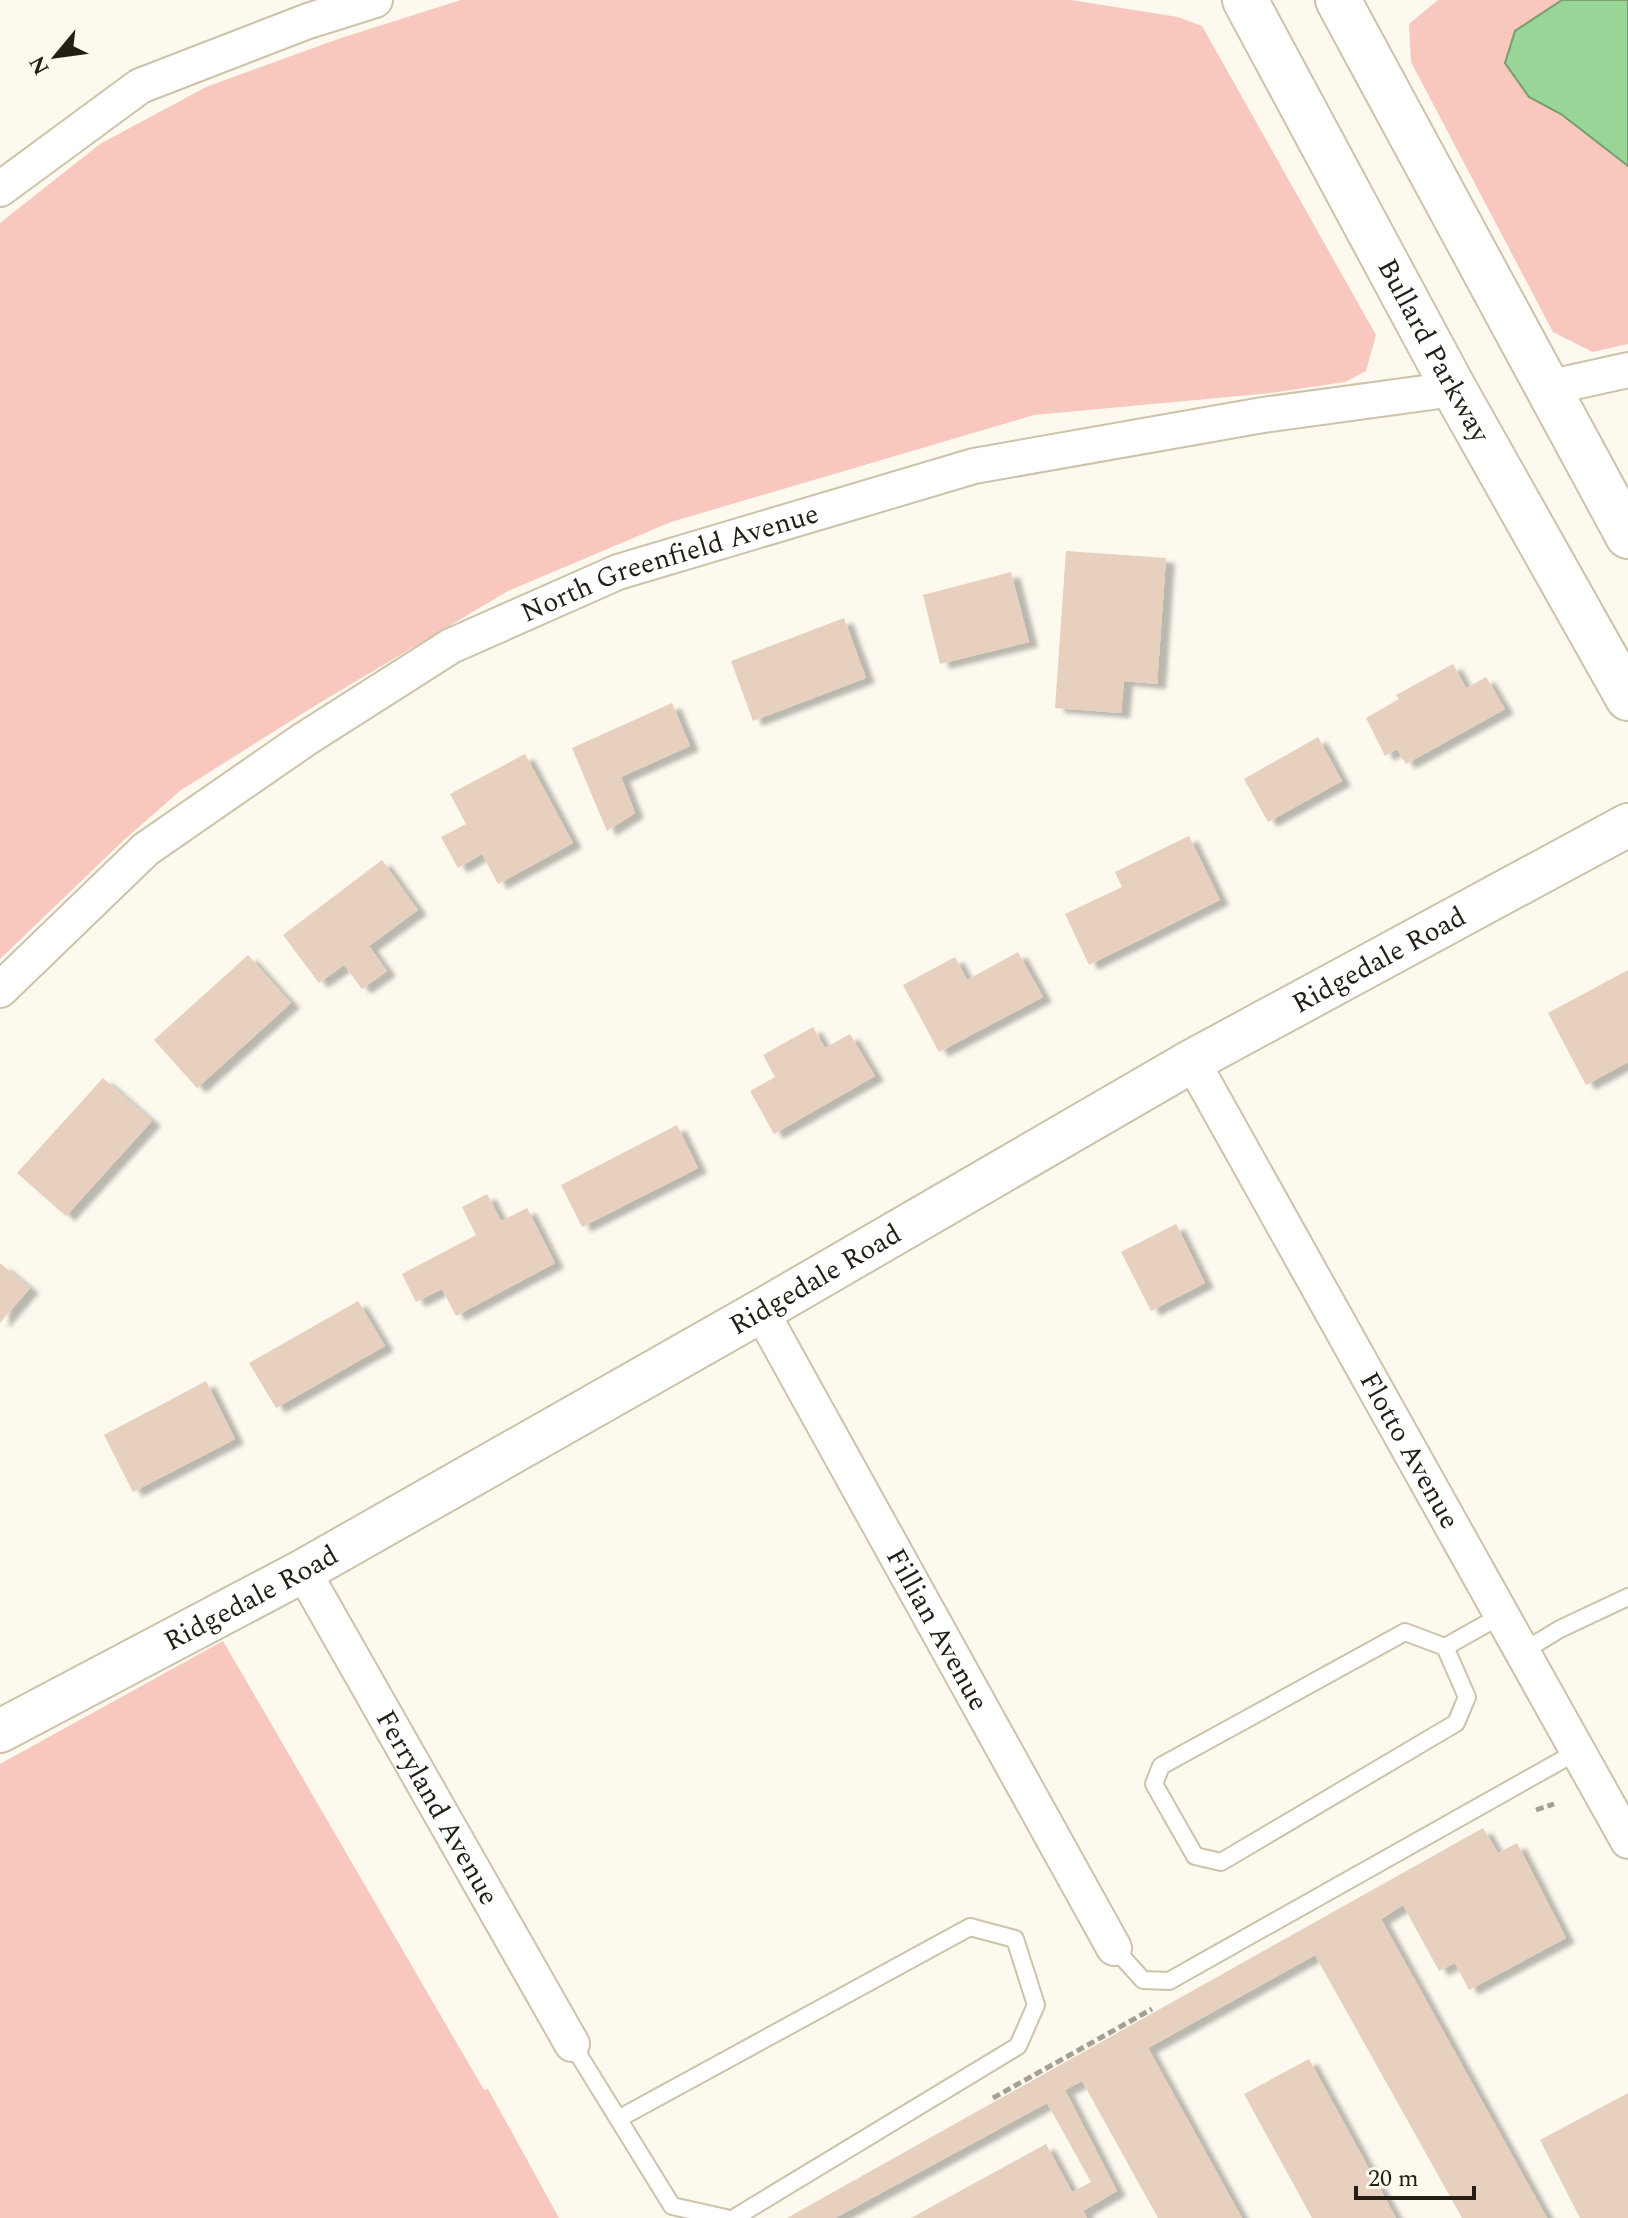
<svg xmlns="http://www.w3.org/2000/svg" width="1628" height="2218" font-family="Spectral,serif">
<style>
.green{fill:#f8c7bd}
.water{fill:#99d597;stroke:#769e70;stroke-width:2}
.building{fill:#e7d0be;filter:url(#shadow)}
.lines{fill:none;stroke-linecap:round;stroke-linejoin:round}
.service-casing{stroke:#cdc3aa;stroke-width:20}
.minor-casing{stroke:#cdc3aa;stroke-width:38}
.tertiary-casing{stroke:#cdc3aa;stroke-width:46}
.primary-casing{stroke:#cdc3aa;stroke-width:48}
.path{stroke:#a4a096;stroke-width:5;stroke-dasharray:8 4;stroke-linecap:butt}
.service{stroke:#fff;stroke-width:16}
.minor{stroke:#fff;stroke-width:34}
.tertiary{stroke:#fff;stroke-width:42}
.primary{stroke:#fff;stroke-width:44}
.labels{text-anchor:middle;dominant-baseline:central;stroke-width:6;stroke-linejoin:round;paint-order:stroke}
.street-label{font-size:28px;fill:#231f15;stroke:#fdf9ef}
</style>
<defs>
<filter id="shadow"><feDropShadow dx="9" dy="5" stdDeviation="2" flood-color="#0004"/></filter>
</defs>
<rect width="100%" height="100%" fill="#fdf9ef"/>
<path class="green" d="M 461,0 L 1071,0 L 1178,17 L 1202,26 L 1376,335 L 1366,371 L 1345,382 L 1271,393 L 1034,415 L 671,522 L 508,591 L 321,702 L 181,790 L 124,840 L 0,959 L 0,223 L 100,144 L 206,87 L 338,39 Z
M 1438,0 L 1628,0 L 1628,344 L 1593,352 L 1553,332 L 1411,62 L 1409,24 Z
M 223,1641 L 484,2090 L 488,2089 L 559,2218 L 0,2218 L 0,1764 Z"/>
<path class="water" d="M 1562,0 L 1628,0 L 1628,166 L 1561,114 L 1529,97 L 1505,63 L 1515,31 Z"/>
<path class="building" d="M 1066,551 L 1166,558 L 1157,684 L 1124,681 L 1121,713 L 1055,708 Z
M 1011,572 L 1029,642 L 940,664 L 923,595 Z
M 844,618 L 866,678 L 753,721 L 731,661 Z
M 1453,664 L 1466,688 L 1486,677 L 1505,709 L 1406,764 L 1397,749 L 1385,756 L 1366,718 L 1399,699 L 1396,695 Z
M 672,703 L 690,746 L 621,777 L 635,813 L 607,831 L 572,748 Z
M 1318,737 L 1342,781 L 1268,822 L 1244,779 Z
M 525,754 L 573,843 L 498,884 L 482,854 L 458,868 L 441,837 L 466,824 L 450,794 Z
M 1189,836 L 1220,900 L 1089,965 L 1065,914 L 1122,887 L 1115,872 Z
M 382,860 L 418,910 L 369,946 L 387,971 L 362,989 L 344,965 L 319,983 L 283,935 Z
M 1018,952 L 1043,997 L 939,1052 L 903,985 L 955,957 L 967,980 Z
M 248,955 L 291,1003 L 197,1088 L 154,1040 Z
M 1628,970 L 1628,1062 L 1586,1085 L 1548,1013 Z
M 813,1027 L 825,1048 L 850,1034 L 875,1076 L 774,1134 L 750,1091 L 775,1077 L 763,1055 Z
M 103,1078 L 152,1121 L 66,1216 L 17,1173 Z
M 677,1125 L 698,1168 L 582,1227 L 561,1185 Z
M 487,1194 L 501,1221 L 527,1208 L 555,1263 L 456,1316 L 442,1289 L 416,1302 L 402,1274 L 476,1235 L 462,1207 Z
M 1176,1224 L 1205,1283 L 1151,1311 L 1121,1252 Z
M 0,1263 L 30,1288 L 0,1323 Z
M 358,1301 L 385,1346 L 276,1408 L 249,1363 Z
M 206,1381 L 235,1439 L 133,1492 L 104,1435 Z
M 1483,1828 L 1498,1853 L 1517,1843 L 1566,1938 L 1469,1990 L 1455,1963 L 1439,1971 L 1403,1905 L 1381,1919 L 1547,2218 L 1462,2218 L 1315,1955 L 1148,2048 L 1242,2218 L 1158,2218 L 1082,2081 L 1065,2090 L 1117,2191 L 1083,2211 L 1087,2218 L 911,2218 L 1046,2144 L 1072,2192 L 1091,2182 L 1047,2103 L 835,2218 L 787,2218 Z
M 1309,2059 L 1396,2218 L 1312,2218 L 1244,2094 Z
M 1628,2093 L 1628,2218 L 1580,2218 L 1540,2140 Z"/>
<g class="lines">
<g class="service-casing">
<path id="service" d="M 1445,1647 L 1467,1697 L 1456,1723 L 1221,1862 L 1195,1856 L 1154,1784 L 1161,1766 L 1405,1632 L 1445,1647 L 1502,1615
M 1522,1652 L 1560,1629 L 1628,1597
M 1114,1948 L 1143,1980 L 1169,1981 L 1578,1751
M 572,2044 L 672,2206 L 726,2218
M 618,2119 L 970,1927 L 1015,1939 L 1036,2005 L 1018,2046 L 734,2218"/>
</g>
<g class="minor-casing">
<g id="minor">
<path d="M 0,189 L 140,86 L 308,21 L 375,0"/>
<path d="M 1547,388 L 1628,370"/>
<path id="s1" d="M 0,990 L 146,849 L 305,739 L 451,646 L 618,572 L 974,466 L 1263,415 L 1454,389"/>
<path id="s2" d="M 1192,1061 L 1628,1841"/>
<path id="s3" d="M 761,1311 L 1114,1948"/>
<path id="s4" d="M 303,1571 L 572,2044"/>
</g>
</g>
<g class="tertiary-casing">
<g id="tertiary">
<path id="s5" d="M 0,1731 L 303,1571 L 761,1311 L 1192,1061 L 1628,825"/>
</g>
</g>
<g class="primary-casing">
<g id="primary">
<path id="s6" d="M 1245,0 L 1454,389 L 1628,698"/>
<path d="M 1338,0 L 1628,536"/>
</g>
</g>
<path class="path" d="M 1536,1810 L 1554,1804
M 993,2098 L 1152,2009"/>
<use href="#service" class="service"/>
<use href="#minor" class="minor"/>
<use href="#tertiary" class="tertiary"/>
<use href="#primary" class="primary"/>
</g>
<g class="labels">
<g class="street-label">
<text stroke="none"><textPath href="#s6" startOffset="398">Bullard Parkway</textPath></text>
<text stroke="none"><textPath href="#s1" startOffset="804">North Greenfield Avenue</textPath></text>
<text stroke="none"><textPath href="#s5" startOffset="1580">Ridgedale Road</textPath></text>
<text stroke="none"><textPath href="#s5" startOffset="932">Ridgedale Road</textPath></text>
<text stroke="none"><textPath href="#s2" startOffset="446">Flotto Avenue</textPath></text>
<text stroke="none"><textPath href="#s5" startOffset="284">Ridgedale Road</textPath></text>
<text stroke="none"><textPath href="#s3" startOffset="364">Fillian Avenue</textPath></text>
<text stroke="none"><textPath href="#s4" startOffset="272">Ferryland Avenue</textPath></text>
</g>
</g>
<g transform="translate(56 56) rotate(241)" stroke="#fdf9ef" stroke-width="6" paint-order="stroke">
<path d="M0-6L14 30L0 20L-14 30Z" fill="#231f15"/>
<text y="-12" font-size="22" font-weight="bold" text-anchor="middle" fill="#231f15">N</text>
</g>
<path d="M1356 2186v12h118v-12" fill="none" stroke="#231f15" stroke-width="4"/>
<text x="1368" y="2186" font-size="24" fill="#231f15" stroke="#fdf9ef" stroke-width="6" paint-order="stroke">20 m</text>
</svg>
